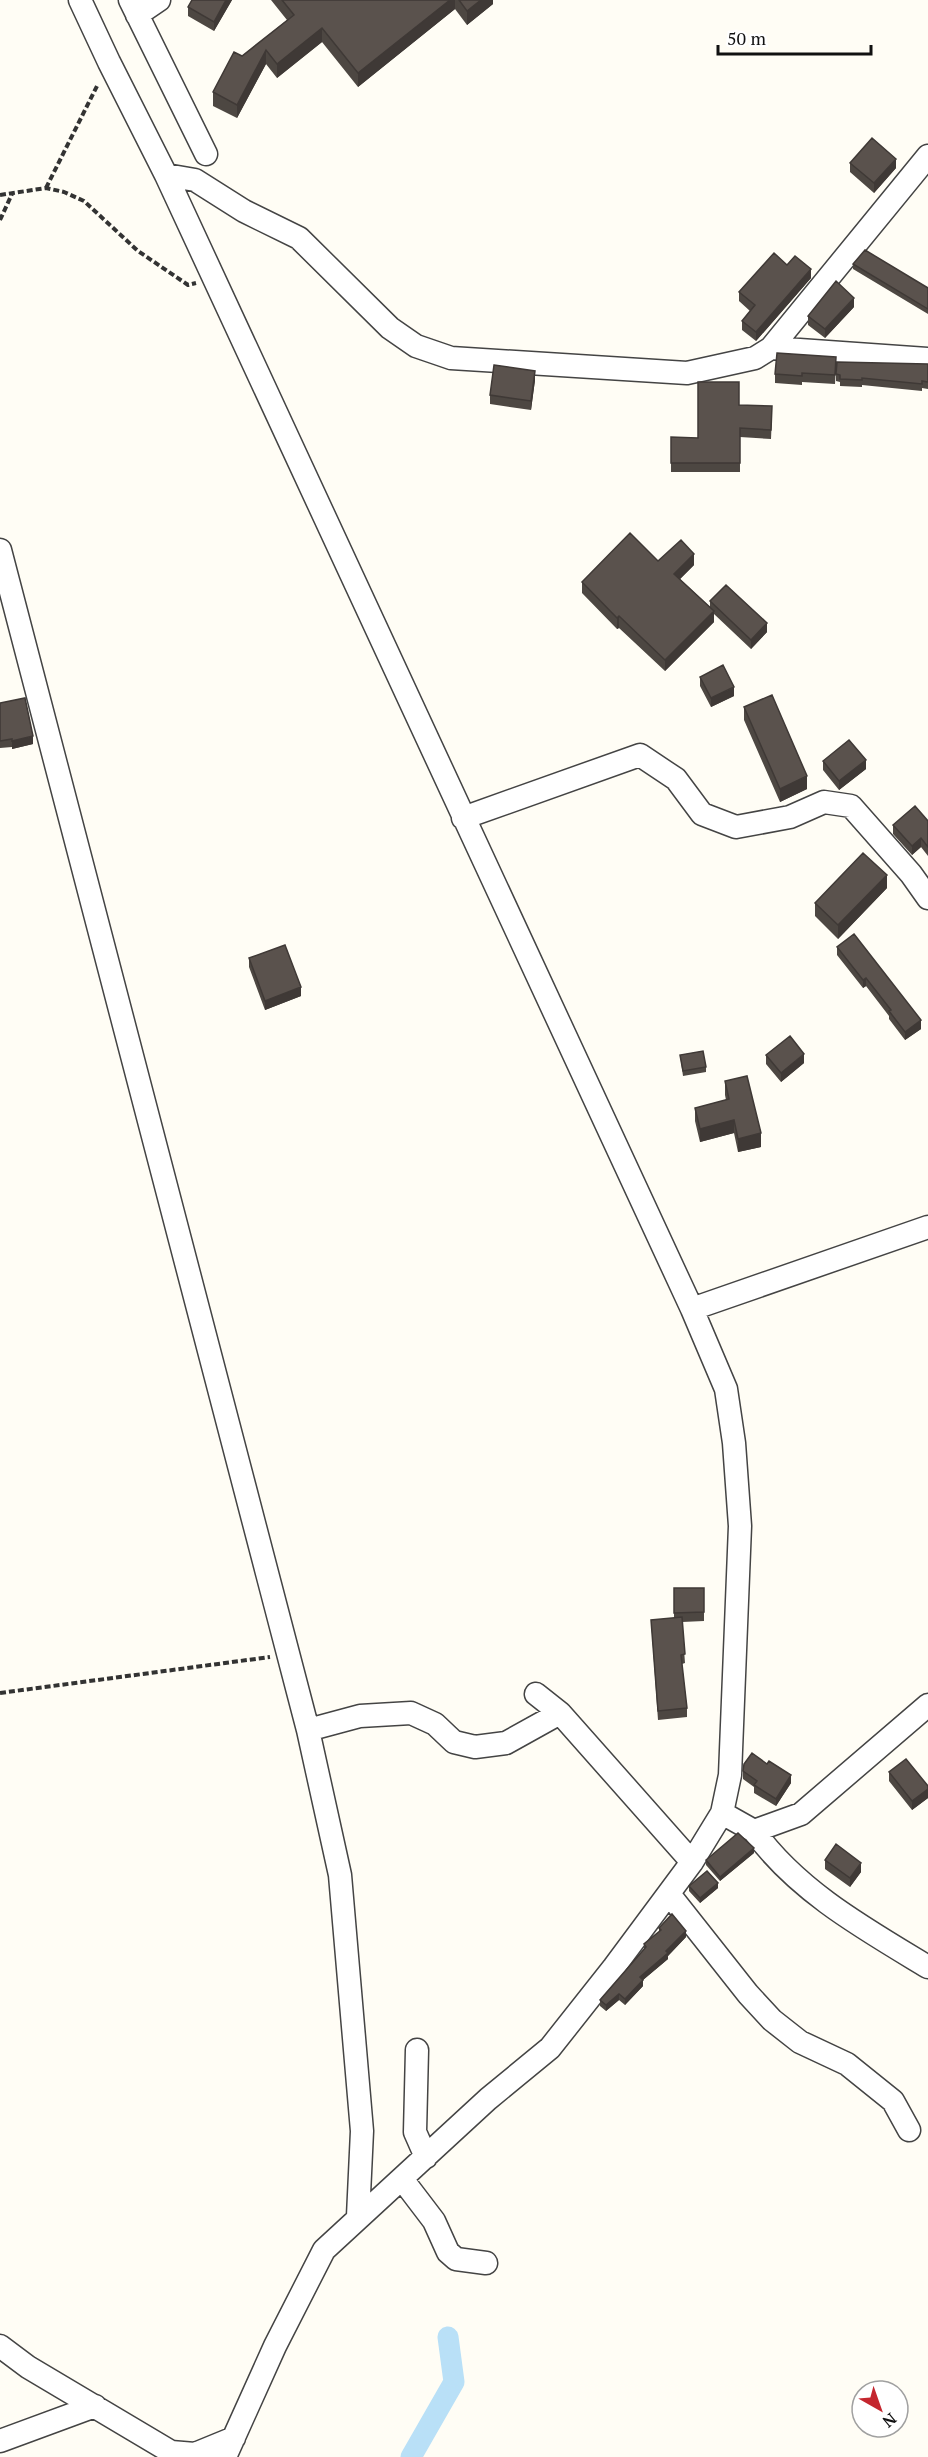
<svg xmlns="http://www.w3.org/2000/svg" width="928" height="2457" font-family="'PT Serif',serif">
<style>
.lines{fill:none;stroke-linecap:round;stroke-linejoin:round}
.canal{stroke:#b9e0f7;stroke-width:21}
.minor-casing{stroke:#444;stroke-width:25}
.path{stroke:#333;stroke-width:4;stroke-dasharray:6 3;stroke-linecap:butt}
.minor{stroke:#fff;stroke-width:22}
.wall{fill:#4d4742}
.shaded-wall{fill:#3f3936}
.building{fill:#5a524d;stroke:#3f3936;stroke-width:1.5}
</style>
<rect width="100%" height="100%" fill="#fffdf5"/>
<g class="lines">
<path class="canal" d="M 411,2457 L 454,2382 L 448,2337"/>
<g class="minor-casing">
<path id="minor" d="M 80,0 L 109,62 L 166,175 L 692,1309 L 726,1389 L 734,1443 L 740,1526 L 730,1775 L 722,1813 L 692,1862 L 614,1967 L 550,2048 L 488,2099 L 324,2250 L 275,2346 L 225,2457
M 130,0 L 206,154
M 137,15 L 159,0
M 166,175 L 195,180 L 244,211 L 299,238 L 390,328 L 416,346 L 451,358 L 687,373 L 755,358 L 771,348 L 928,156
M 771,348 L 928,359
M 0,550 L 308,1730 L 340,1875 L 362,2131 L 358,2216
M 463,818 L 640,755 L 676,779 L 702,814 L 736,827 L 790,817 L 824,802 L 851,806 L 911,874 L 928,898
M 692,1309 L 928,1227
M 536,1694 L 560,1713 L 692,1862
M 308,1730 L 360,1716 L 411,1713 L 435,1724 L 454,1742 L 475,1747 L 506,1743 L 560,1713
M 722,1813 L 754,1831 L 801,1814 L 928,1705
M 754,1831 C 797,1891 865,1929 928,1967
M 669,1894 L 748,1994 L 772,2020 L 800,2042 L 847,2064 L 893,2101 L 909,2130
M 417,2050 L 415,2132 L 426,2157
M 402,2179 L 434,2221 L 448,2252 L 456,2259 L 486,2263
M 0,2346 L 28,2367 L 171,2452 L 195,2454 L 234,2438
M 0,2441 L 95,2406"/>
</g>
<path class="path" d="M 46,188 L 98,84
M 0,195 L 46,188 L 64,192 L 84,201 L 138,251 L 188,285 L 196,283
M 0,220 L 12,194
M 0,1693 L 270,1657"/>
<use href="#minor" class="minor"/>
</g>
<path class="wall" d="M 192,0 L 232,0 L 214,31 L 188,16 L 188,7 Z
M 271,0 L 493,0 L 493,4 L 467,25 L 455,9 L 358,87 L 322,42 L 277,78 L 266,64 L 237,118 L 213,106 L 213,92 L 242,56 L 287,20 Z
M 850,163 L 896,168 L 874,193 L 850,172 Z
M 853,264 L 928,288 L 928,314 L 853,269 Z
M 787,265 L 811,278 L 756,341 L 742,330 L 742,321 L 750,311 L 739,301 L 739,292 Z
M 854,307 L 825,338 L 808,325 L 808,316 Z
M 928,364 L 928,389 L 922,388 L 922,391 L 862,385 L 862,387 L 840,386 L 840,382 L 836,381 L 836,374 Z
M 836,366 L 835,384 L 802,382 L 802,385 L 775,383 L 775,374 Z
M 535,380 L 531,410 L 490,404 L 490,395 Z
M 739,405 L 772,415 L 771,439 L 740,437 L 740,472 L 671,472 L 671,437 L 698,438 Z
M 658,561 L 694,565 L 680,579 L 710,607 L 710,601 L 767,632 L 751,649 L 714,614 L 714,622 L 665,671 L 619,628 L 617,629 L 582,593 L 582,582 Z
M 700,677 L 734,696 L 711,707 L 700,686 Z
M 0,703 L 33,744 L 12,749 L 12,747 L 0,748 Z
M 744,707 L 807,789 L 780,802 L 744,720 Z
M 823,761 L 866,769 L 839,790 L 823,770 Z
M 928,821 L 928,856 L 921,847 L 912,855 L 893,834 L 893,825 Z
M 887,888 L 838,939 L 815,916 L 815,903 Z
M 837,947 L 921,1029 L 905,1040 L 889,1019 L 889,1016 L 866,986 L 863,988 L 837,955 Z
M 249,958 L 301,996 L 265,1010 L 249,967 Z
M 680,1055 L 706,1067 L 706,1072 L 683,1076 Z
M 766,1055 L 804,1063 L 781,1082 L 766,1064 Z
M 725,1081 L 761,1147 L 738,1152 L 734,1133 L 700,1142 L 695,1121 L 695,1108 L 726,1100 L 725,1095 Z
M 674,1588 L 704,1588 L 704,1621 L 682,1622 L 685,1663 L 682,1664 L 687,1708 L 687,1717 L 658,1720 L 651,1620 L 674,1618 Z
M 743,1771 L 791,1783 L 776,1806 L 754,1793 L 754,1787 L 743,1779 Z
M 889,1772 L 928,1786 L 928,1798 L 912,1810 L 889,1781 Z
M 754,1853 L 720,1881 L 706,1865 L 706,1860 Z
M 825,1860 L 861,1872 L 850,1887 L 825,1869 Z
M 689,1886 L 718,1888 L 700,1903 L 689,1891 Z
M 659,1928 L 686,1937 L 668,1956 L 668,1959 L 643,1980 L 643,1986 L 625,2005 L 619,2000 L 606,2011 L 600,2006 L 600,2000 L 644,1949 L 644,1944 L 659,1932 Z"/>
<path class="shaded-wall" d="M 226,0 L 232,0 L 214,31 L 214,22 Z
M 450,0 L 455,0 L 455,9 L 358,87 L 358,73 Z
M 481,0 L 493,0 L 493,4 L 467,25 L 467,11 Z
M 322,28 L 322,42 L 277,78 L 277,64 Z
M 266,50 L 266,64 L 237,118 L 237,105 Z
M 896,159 L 896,168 L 874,193 L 874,183 Z
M 811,269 L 811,278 L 756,341 L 756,332 Z
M 854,298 L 854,307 L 825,338 L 825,329 Z
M 535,371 L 535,380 L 531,410 L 531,401 Z
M 694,554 L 694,565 L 674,585 L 674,574 Z
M 714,611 L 714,622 L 665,671 L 665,660 Z
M 619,616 L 619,628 L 617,629 L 617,618 Z
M 767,623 L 767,632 L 751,649 L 751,640 Z
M 734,687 L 734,696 L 711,707 L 711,698 Z
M 33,736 L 33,744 L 12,749 L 12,741 Z
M 866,760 L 866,769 L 839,790 L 839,781 Z
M 807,776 L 807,789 L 780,802 L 780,789 Z
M 921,838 L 921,847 L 912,855 L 912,846 Z
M 887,875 L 887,888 L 838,939 L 838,925 Z
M 866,978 L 866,986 L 863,988 L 863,980 Z
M 301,987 L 301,996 L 265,1010 L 265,1001 Z
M 921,1020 L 921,1029 L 905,1040 L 905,1032 Z
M 804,1054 L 804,1063 L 781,1082 L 781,1073 Z
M 734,1120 L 734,1133 L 700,1142 L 700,1129 Z
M 761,1133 L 761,1147 L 738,1152 L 738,1139 Z
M 791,1775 L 791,1783 L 776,1806 L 776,1799 Z
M 928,1789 L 928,1798 L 912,1810 L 912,1801 Z
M 754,1848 L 754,1853 L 720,1881 L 720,1877 Z
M 861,1863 L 861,1872 L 850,1887 L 850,1878 Z
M 718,1883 L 718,1888 L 700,1903 L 700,1898 Z
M 686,1931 L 686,1937 L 668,1956 L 668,1959 L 643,1980 L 643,1986 L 625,2005 L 625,1999 L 640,1977 Z
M 619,1994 L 619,2000 L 606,2011 L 606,2005 Z"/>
<path class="building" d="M 192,0 L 226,0 L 214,22 L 188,7 Z
M 282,0 L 450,0 L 358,73 L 322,28 L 277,64 L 266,50 L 237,105 L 213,92 L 234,52 L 242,56 L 294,15 Z
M 459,0 L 481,0 L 467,11 Z
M 872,138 L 896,159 L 874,183 L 850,163 Z
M 865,250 L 928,288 L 928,309 L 853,264 Z
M 774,253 L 787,265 L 795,256 L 811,269 L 756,332 L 742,321 L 755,305 L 739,292 Z
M 836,281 L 854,298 L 825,329 L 808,316 Z
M 777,353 L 836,357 L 835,375 L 802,373 L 802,376 L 775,374 Z
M 837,362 L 928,364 L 928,382 L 922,381 L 922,384 L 862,378 L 862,380 L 840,379 L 840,375 L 836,374 Z
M 494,365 L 535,371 L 531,401 L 490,395 Z
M 698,382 L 739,382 L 739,405 L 772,406 L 771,430 L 740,428 L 740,463 L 671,463 L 671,437 L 698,438 Z
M 630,533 L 658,561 L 681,540 L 694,554 L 674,574 L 714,611 L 665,660 L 619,616 L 617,618 L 582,582 Z
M 726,585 L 767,623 L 751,640 L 710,601 Z
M 723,665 L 734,687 L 711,698 L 700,677 Z
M 772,695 L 807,776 L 780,789 L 744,707 Z
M 25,698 L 33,736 L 12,741 L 12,739 L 0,741 L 0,703 Z
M 849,740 L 866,760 L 839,781 L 823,761 Z
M 915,806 L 928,821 L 928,847 L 921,838 L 912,846 L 893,825 Z
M 863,853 L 887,875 L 838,925 L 815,903 Z
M 854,934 L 921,1020 L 905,1032 L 889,1011 L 891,1010 L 866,978 L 863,980 L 837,947 Z
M 285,945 L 301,987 L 265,1001 L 249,958 Z
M 790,1036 L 804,1054 L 781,1073 L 766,1055 Z
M 703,1051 L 706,1067 L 683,1071 L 680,1055 Z
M 747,1076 L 761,1133 L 738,1139 L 734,1120 L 700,1129 L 695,1108 L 729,1099 L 725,1081 Z
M 674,1588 L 704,1588 L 704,1612 L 674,1613 Z
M 682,1617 L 685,1654 L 681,1655 L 687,1708 L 658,1711 L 651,1620 Z
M 752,1753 L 767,1764 L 769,1761 L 791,1775 L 776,1799 L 754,1785 L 757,1781 L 743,1771 L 744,1764 Z
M 906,1759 L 928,1786 L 928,1789 L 912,1801 L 889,1772 Z
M 738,1833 L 754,1848 L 720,1877 L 706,1860 Z
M 836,1844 L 861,1863 L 850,1878 L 825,1860 Z
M 707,1871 L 718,1883 L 700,1898 L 689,1886 Z
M 672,1914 L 686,1931 L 666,1951 L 668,1953 L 640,1977 L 643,1980 L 625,1999 L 619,1994 L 606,2005 L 600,2000 L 646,1947 L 644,1944 L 661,1930 L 659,1928 Z"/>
<g transform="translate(880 2409) rotate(140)"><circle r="28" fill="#ffffff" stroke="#a0a0a0" stroke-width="1.5"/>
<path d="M0-4.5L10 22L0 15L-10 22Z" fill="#c4262e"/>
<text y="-9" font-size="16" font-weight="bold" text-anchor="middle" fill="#111111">N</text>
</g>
<path d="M718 45v9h153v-9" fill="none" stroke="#111111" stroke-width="3"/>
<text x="727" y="45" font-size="18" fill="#111111" stroke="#ffffff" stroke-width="4.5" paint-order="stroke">50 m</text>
</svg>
